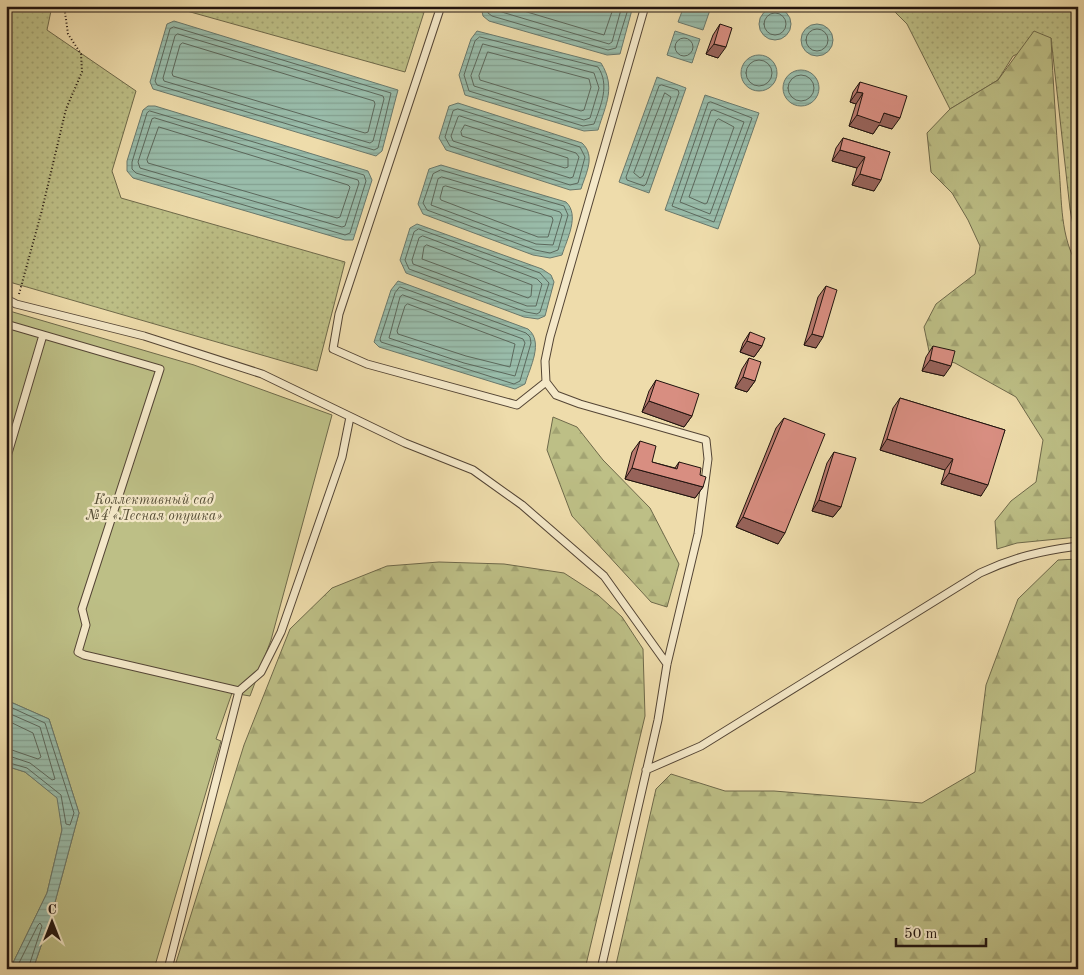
<svg xmlns="http://www.w3.org/2000/svg" width="1084" height="975" font-family="'Old Standard TT',serif">
<style>
.grass{fill:url(#grass-dots);stroke:#6e694a}
.forest{fill:url(#forest-firs);stroke:#6e694a}
.garden{fill:#bdbf86;stroke:#6e694a}
.water{fill:url(#water-rules);stroke:#69786c}
.lines{fill:none;stroke-linecap:round;stroke-linejoin:round}
.shore{stroke:#5c685c;stroke-width:1}
.lane-casing{stroke:#544535;stroke-width:9}
.path{stroke:#20130e;stroke-width:2;stroke-dasharray:1 2.5;stroke-linecap:butt}
.lane{stroke:#f4e8c8;stroke-width:7}
.wall{fill:#ba7a6f;stroke:#20130e}
.shaded-wall{fill:#97635a;stroke:#20130e}
.building{fill:#d88e81;stroke:#20130e}
.labels{text-anchor:middle;dominant-baseline:central;stroke-width:4.5;stroke-linejoin:round;paint-order:stroke}
.park-label{font-size:14px;font-style:italic;fill:#574f38;stroke:#f4e8c8}
</style>
<defs>
<pattern id="grass-dots" width="8" height="8" patternUnits="userSpaceOnUse" patternTransform="scale(1.25)"><rect width="8" height="8" fill="#bdbf86"/><path d="M2 2h.1M6 6h.1" fill="none" stroke="#a2a372" stroke-width="1.8" stroke-linecap="round"/></pattern>
<pattern id="forest-firs" width="22" height="20" patternUnits="userSpaceOnUse" patternTransform="scale(1.25)"><rect width="22" height="20" fill="#bdbf86"/><path d="M5 1l3.5 6h-7zM16 11l3.5 6h-7z" fill="#a2a372"/></pattern>
<pattern id="water-rules" width="6" height="5" patternUnits="userSpaceOnUse" patternTransform="scale(1.25)"><rect width="6" height="5" fill="#99bcaa"/><path d="M0 2.5h6" fill="none" stroke="#84a191"/></pattern>
</defs>
<rect width="100%" height="100%" fill="#eedcab"/>
<filter id="stains"><feTurbulence type="fractalNoise" baseFrequency=".004" numOctaves="4"/><feColorMatrix values="0 0 0 0 .2 0 0 0 0 .09 0 0 0 0 .02 0 0 0 .5 -.17"/></filter>
<radialGradient id="worn" r=".72"><stop offset=".6" stop-color="#630" stop-opacity="0"/><stop offset="1" stop-color="#630" stop-opacity=".3"/></radialGradient>
<path class="grass" d="M 6,6 L 52,6 L 47,30 L 136,91 L 112,171 L 121,198 L 345,262 L 317,371 L 6,281 Z
M 169,6 L 426,6 L 405,72 Z
M 889,6 L 1078,6 L 1078,252 L 1070,209 L 1051,38 L 1013,56 L 998,80 L 950,109 L 907,24 Z"/>
<path class="forest" d="M 1034,31 L 1051,38 C 1053,81 1056,125 1059,168 C 1062,201 1060,237 1078,266 L 1078,537 L 1017,543 L 997,549 L 995,521 L 1011,501 L 1036,482 L 1043,440 L 1016,397 L 955,363 L 930,356 L 924,327 L 936,304 L 975,274 L 980,246 L 968,220 L 952,193 L 931,172 L 927,133 L 950,109 L 998,80 Z
M 553,417 L 577,427 L 603,460 L 650,508 L 679,564 L 667,607 L 651,602 L 572,516 L 547,450 Z
M 1078,559 L 1078,969 L 615,969 L 656,789 L 671,774 L 725,791 L 774,791 L 922,803 L 975,772 L 986,685 L 1018,599 L 1058,560 Z
M 439,562 L 504,564 L 564,573 L 598,595 L 622,617 L 643,649 L 645,716 L 585,969 L 174,969 L 244,745 L 290,629 L 332,588 L 387,566 Z"/>
<path class="garden" d="M 6,310 L 194,365 L 332,415 L 271,640 L 250,696 L 232,693 L 216,739 L 221,741 L 154,969 L 33,969 L 51,917 L 79,813 L 49,719 L 6,700 Z
M 6,766 L 25,772 L 58,798 L 62,830 L 47,893 L 10,969 L 6,969 Z"/>
<path class="water" d="M 633,6 L 620,54 L 607,55 L 489,21 L 483,16 L 481,7 Z
M 684,6 L 711,7 L 703,30 L 678,22 Z
M759 24a16 16 0 1 1 32 0a16 16 0 1 1-32 0Z
M 174,21 L 398,90 L 382,151 L 376,156 L 153,89 L 150,82 L 167,24 Z
M801 40a16 16 0 1 1 32 0a16 16 0 1 1-32 0Z
M 477,31 L 601,63 C 616,87 606,104 598,130 L 584,131 L 465,95 L 459,75 L 471,39 Z
M 675,31 L 700,39 L 692,63 L 667,55 Z
M741 73a18 18 0 1 1 36 0a18 18 0 1 1-36 0Z
M783 88a18 18 0 1 1 36 0a18 18 0 1 1-36 0Z
M 657,77 L 686,88 L 649,193 L 619,182 Z
M 705,95 L 759,113 L 718,229 L 665,210 Z
M 458,103 L 582,143 C 596,156 586,173 581,189 L 570,190 L 446,150 L 439,138 L 449,106 Z
M 148,106 L 155,106 L 368,171 L 372,180 L 353,240 L 345,240 L 133,178 L 127,171 L 127,161 L 143,110 Z
M 441,165 L 566,202 C 580,215 567,239 562,255 L 550,258 L 533,255 L 423,214 L 418,204 L 429,169 Z
M 417,224 L 542,269 L 551,275 L 554,282 L 545,316 L 538,319 L 524,317 L 406,273 L 400,260 L 410,228 Z
M 398,281 L 528,329 C 544,342 530,367 525,384 L 515,389 L 379,347 L 374,342 L 391,290 Z
M 6,700 L 49,719 L 79,813 L 51,917 L 33,969 L 10,969 L 47,893 L 62,830 L 57,798 L 25,772 L 6,766 Z"/>
<g class="lines">
<path class="shore" d="M 486,6 L 488,13 L 492,16 L 608,50 L 616,48 L 629,6
M 493,6 L 495,10 L 609,44 L 612,42 L 622,6
M 507,6 L 604,35 L 614,6
M764 24a11 11 0 1 1 22 0a11 11 0 1 1-22 0Z
M 174,27 L 391,93 L 378,148 L 374,150 L 157,85 L 155,81 L 170,29 Z
M806 40a11 11 0 1 1 22 0a11 11 0 1 1-22 0Z
M 178,34 L 383,96 L 384,99 L 373,141 L 370,143 L 164,81 L 163,78 L 175,36 Z
M 480,37 L 598,67 C 610,85 601,105 594,124 L 583,126 L 469,91 L 464,75 L 475,41 Z
M675 47a9 9 0 1 1 18 0a9 9 0 1 1-18 0Z
M 183,43 L 374,101 L 375,104 L 368,132 L 365,133 L 173,76 L 172,73 L 180,45 Z
M 483,44 L 594,73 L 599,88 L 590,118 L 584,120 L 474,86 L 471,76 Z
M 488,52 L 589,79 L 591,87 L 584,110 L 581,111 L 480,80 L 479,76 Z
M746 73a13 13 0 1 1 26 0a13 13 0 1 1-26 0Z
M788 88a13 13 0 1 1 26 0a13 13 0 1 1-26 0Z
M 662,85 L 678,90 L 679,93 L 646,184 L 644,186 L 627,180 L 626,177 L 659,86 Z
M 665,93 L 671,97 L 643,176 L 640,178 L 634,173 Z
M 711,102 L 752,118 L 714,222 L 672,206 L 708,103 Z
M 458,109 L 580,147 L 585,157 L 578,183 L 570,185 L 450,146 L 445,137 L 453,111 Z
M 714,110 L 744,122 L 710,214 L 680,202 L 711,111 Z
M 150,111 L 364,175 L 366,181 L 350,233 L 345,235 L 136,173 L 132,169 L 132,162 L 147,113 Z
M 460,116 L 576,153 L 579,157 L 573,177 L 570,178 L 453,141 L 451,136 L 458,117 Z
M 155,118 L 358,180 L 359,183 L 345,226 L 342,227 L 140,168 L 138,162 L 152,119 Z
M 719,119 L 734,127 L 707,203 L 705,204 L 689,197 L 716,121 Z
M 465,125 L 568,158 L 568,167 L 565,168 L 462,136 L 461,132 Z
M 159,127 L 348,185 L 350,187 L 340,217 L 337,218 L 148,163 L 147,160 Z
M 441,170 L 564,206 L 568,215 L 558,250 L 550,253 L 535,250 L 427,210 L 423,203 L 433,174 Z
M 442,177 L 560,212 L 562,215 L 553,245 L 536,244 L 431,205 L 438,179 Z
M 446,186 L 552,217 L 553,220 L 548,237 L 538,237 L 441,200 L 440,198 L 443,187 Z
M 419,229 L 540,273 L 549,283 L 540,312 L 537,314 L 526,312 L 409,269 L 405,260 L 414,232 Z
M 423,236 L 537,279 L 542,284 L 536,306 L 527,306 L 413,264 L 412,260 L 419,238 Z
M 427,245 L 532,285 L 531,296 L 528,298 L 422,259 L 424,247 Z
M 400,287 L 526,333 L 530,337 L 531,343 L 520,381 L 514,384 L 381,342 L 380,339 L 395,293 Z
M 403,295 L 523,339 L 525,343 L 515,376 L 464,363 L 389,338 L 400,297 Z
M 408,304 L 515,344 L 510,367 L 466,356 L 398,334 L 397,331 L 405,306 Z
M 6,705 L 45,723 L 74,813 L 70,825 L 66,824 L 61,795 L 27,768 L 6,762
M 6,712 L 40,727 L 55,779 L 52,780 L 30,763 L 6,755
M 6,720 L 33,733 L 41,757 L 38,759 L 6,748
M 16,969 L 38,925 L 40,923 L 42,926 L 28,969"/>
<g class="lane-casing">
<path id="lane" d="M 441,6 L 339,314 L 333,349 L 367,364 L 517,405 L 546,382
M 6,299 L 16,304 L 144,336 L 262,374 L 405,443 L 473,470 L 522,505 L 604,576 L 667,664
M 6,324 L 160,369 L 82,609 L 86,625 L 78,652 L 84,655 L 239,691 L 168,969
M 6,460 L 43,335
M 239,691 L 261,672 L 281,632 L 342,457 L 350,417
M 646,770 L 701,746 L 980,573 C 1014,557 1041,551 1078,546
M 601,969 L 658,720 L 667,664 L 698,534 L 708,459 L 706,440 L 580,404 L 556,395 L 546,382 L 545,361 L 550,337 L 645,6"/>
</g>
<path class="path" d="M 19,294 L 42,210 L 66,109 L 82,72 L 81,54 L 68,34 L 65,12 L 67,6"/>
<use href="#lane" class="lane"/>
</g>
<path class="wall" d="M 720,24 L 718,58 L 706,54 L 713,35 Z
M 860,82 L 892,129 L 879,125 L 873,134 L 849,126 L 856,104 L 850,102 L 853,92 Z
M 843,138 L 890,152 L 874,191 L 852,185 L 857,168 L 832,161 L 836,148 Z
M 826,286 L 816,348 L 804,345 L 818,297 Z
M 750,332 L 762,346 L 754,357 L 740,352 L 743,343 Z
M 933,346 L 944,376 L 922,371 L 926,357 Z
M 749,358 L 755,381 L 747,392 L 735,388 L 742,369 Z
M 656,380 L 692,416 L 684,427 L 642,412 L 649,391 Z
M 900,398 L 1005,430 L 981,496 L 941,484 L 945,470 L 880,450 L 893,408 Z
M 784,418 L 778,544 L 736,527 L 776,428 Z
M 640,441 L 652,462 L 675,468 L 679,462 L 700,475 L 703,487 L 695,498 L 625,479 L 632,452 Z
M 834,452 L 841,507 L 833,517 L 812,511 L 827,463 Z"/>
<path class="shaded-wall" d="M 714,44 L 726,47 L 718,58 L 706,54 Z
M 857,92 L 863,93 L 856,104 L 850,102 Z
M 884,113 L 900,118 L 892,129 L 879,125 L 873,134 L 849,126 L 857,115 Z
M 840,150 L 865,157 L 857,168 L 832,161 Z
M 860,174 L 881,180 L 874,191 L 852,185 Z
M 812,334 L 823,337 L 816,348 L 804,345 Z
M 747,341 L 762,346 L 754,357 L 740,352 Z
M 930,360 L 951,366 L 944,376 L 922,371 Z
M 743,377 L 755,381 L 747,392 L 735,388 Z
M 649,401 L 692,416 L 684,427 L 642,412 Z
M 887,439 L 953,459 L 945,470 L 880,450 Z
M 632,468 L 703,487 L 695,498 L 625,479 Z
M 949,473 L 988,485 L 981,496 L 941,484 Z
M 819,500 L 841,507 L 833,517 L 812,511 Z
M 743,517 L 785,533 L 778,544 L 736,527 Z"/>
<path class="building" d="M 720,24 L 732,28 L 726,47 L 714,44 Z
M 860,82 L 907,96 L 900,118 L 884,113 L 880,123 L 857,115 L 863,93 L 857,92 Z
M 843,138 L 890,152 L 881,180 L 860,174 L 865,157 L 840,150 Z
M 826,286 L 837,290 L 823,337 L 812,334 Z
M 750,332 L 765,338 L 762,346 L 747,341 Z
M 933,346 L 955,351 L 951,366 L 930,360 Z
M 749,358 L 761,362 L 755,381 L 743,377 Z
M 656,380 L 699,394 L 692,416 L 649,401 Z
M 900,398 L 1005,430 L 988,485 L 949,473 L 953,459 L 887,439 Z
M 784,418 L 825,434 L 785,533 L 743,517 Z
M 640,441 L 656,446 L 652,462 L 677,469 L 679,462 L 701,468 L 700,475 L 706,477 L 703,487 L 632,468 Z
M 834,452 L 856,458 L 841,507 L 819,500 Z"/>
<g class="labels">
<g class="park-label">
<text x="154" y="500">Коллективный сад<tspan x="154" dy="16">№4 «Лесная опушка»</tspan></text>
</g>
</g>
<rect width="1084" height="975" fill="none" stroke="#eedcab" stroke-width="25"/>
<rect x="8" y="8" width="1069" height="960" fill="none" stroke="#20130e" stroke-width="2.5"/>
<rect x="12" y="12" width="1059" height="950" fill="none" stroke="#20130e"/>
<g transform="translate(52 922)" stroke="#f4e8c8" stroke-width="4" paint-order="stroke">
<path d="M0-4L9 19L0 12L-9 19Z" fill="#20130e"/>
<text y="-8" font-size="14" font-weight="bold" text-anchor="middle" fill="#20130e">С</text>
</g>
<path d="M896 938v8h90v-8" fill="none" stroke="#20130e" stroke-width="2.5"/>
<text x="904" y="938" font-size="15" fill="#20130e" stroke="#f4e8c8" stroke-width="4" paint-order="stroke">50 m</text>
<rect width="100%" height="100%" filter="url(#stains)"/>
<rect width="100%" height="100%" fill="url(#worn)"/>
</svg>
